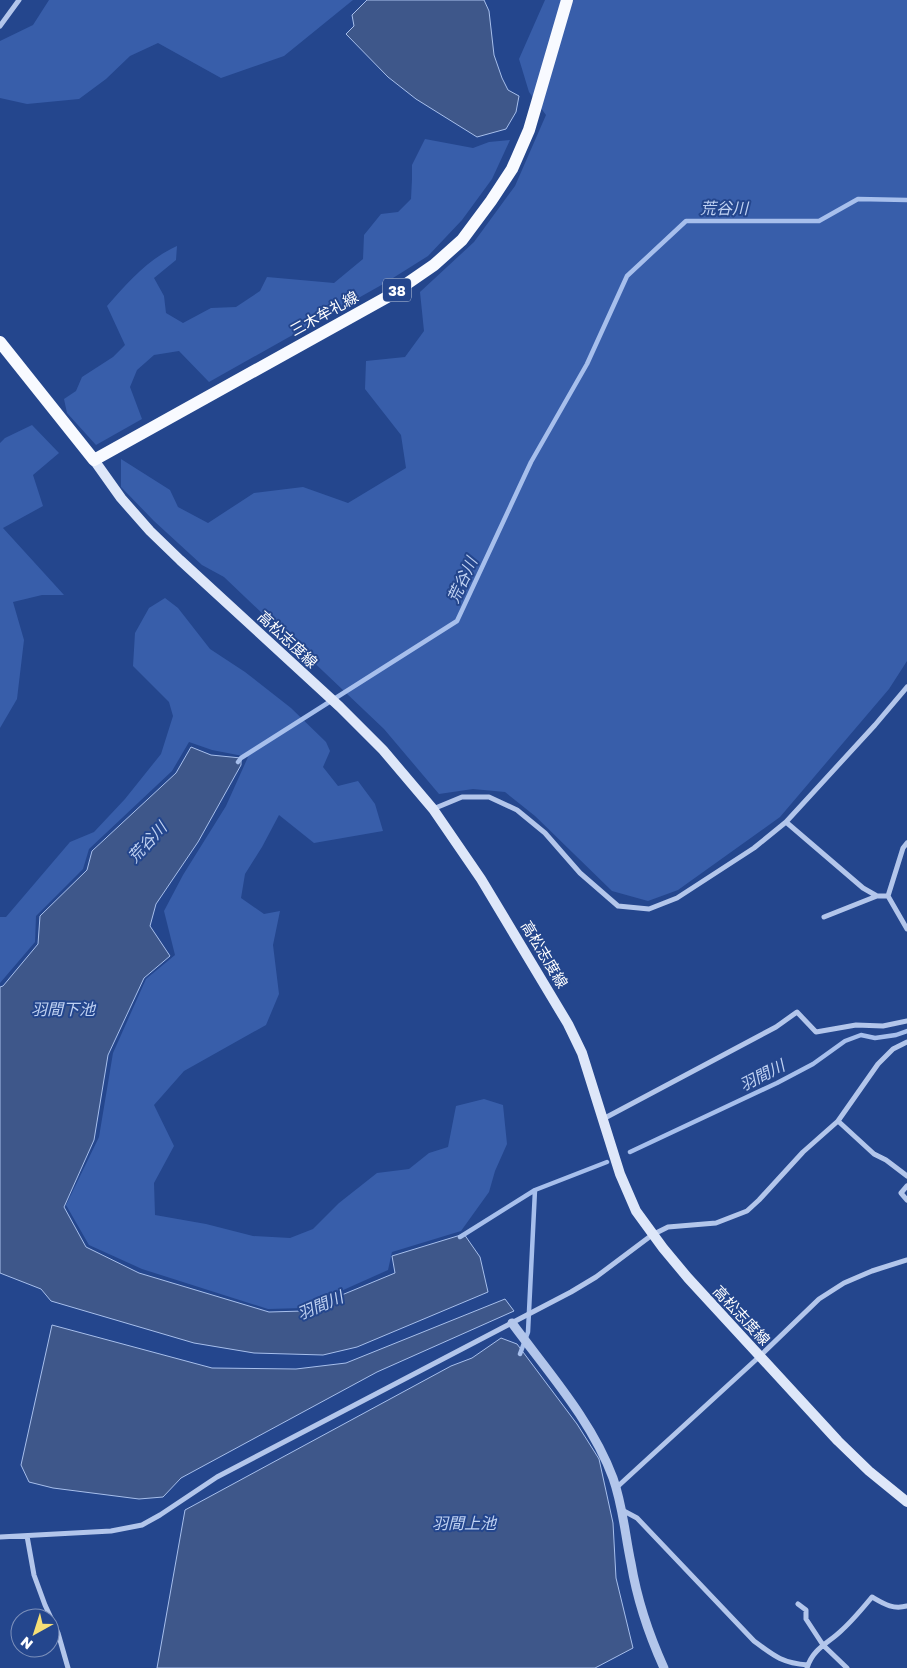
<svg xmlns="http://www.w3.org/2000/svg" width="907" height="1668" font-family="'Golos Text','Noto Sans JP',sans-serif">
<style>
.green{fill:#385eaa}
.water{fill:#3e578a;stroke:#a7bfec}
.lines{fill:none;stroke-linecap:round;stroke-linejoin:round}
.stream{stroke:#a7bfec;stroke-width:4.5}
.minor{stroke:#b3c6eb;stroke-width:5}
.tertiary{stroke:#b3c6eb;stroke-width:9}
.secondary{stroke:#dee7f9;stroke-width:10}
.primary{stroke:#f8faff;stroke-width:12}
.labels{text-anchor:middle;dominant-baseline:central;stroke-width:4;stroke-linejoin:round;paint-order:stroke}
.shield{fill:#24468d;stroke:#bdc8dd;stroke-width:1}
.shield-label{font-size:14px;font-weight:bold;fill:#fff}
.street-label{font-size:15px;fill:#fff;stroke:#24468d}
.water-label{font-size:16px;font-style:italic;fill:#bfd1f2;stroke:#24468d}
</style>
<rect width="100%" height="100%" fill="#24468d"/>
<path class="green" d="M 49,0 L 353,0 L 284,56 L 221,78 L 158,43 L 130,56 L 106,79 L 79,99 L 27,104 L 0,98 L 0,41 L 33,25 Z
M 545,0 L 907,0 L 907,661 L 889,689 L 780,817 L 678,890 L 648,901 L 612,891 L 535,816 L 505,792 L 473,789 L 439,794 L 384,729 L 224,577 L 202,565 L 154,521 L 121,487 L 121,459 L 170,490 L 178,507 L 208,523 L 254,493 L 303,487 L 348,503 L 406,468 L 401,435 L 365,389 L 366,361 L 405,357 L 424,331 L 420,292 L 474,242 L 515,186 L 546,115 L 529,92 L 519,59 Z
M 425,139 L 473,148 L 489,142 L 510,140 L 492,179 L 462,220 L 428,256 L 385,283 L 209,382 L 179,351 L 154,355 L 137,370 L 130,387 L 142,419 L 96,445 L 67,413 L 64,399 L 76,391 L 82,377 L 113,357 L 125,345 L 107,306 C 128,282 148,259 177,246 L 176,260 L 154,278 L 164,296 L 166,313 L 183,323 L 211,308 L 236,307 L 260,291 L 267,277 L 334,283 L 363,259 L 364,235 L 381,214 L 398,212 L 411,199 L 412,179 L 412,165 Z
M 32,425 L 59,453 L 33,475 L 43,506 L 3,528 L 64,595 L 42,595 L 13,602 L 24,640 L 17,699 L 0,728 L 0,443 L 5,438 Z
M 165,598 L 178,608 L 210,649 L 245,672 L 291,708 L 326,742 L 330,751 L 323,767 L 338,786 L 358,781 L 375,804 L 383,831 L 314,843 L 279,815 L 262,847 L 245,874 L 241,898 L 264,914 L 280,911 L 273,945 L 279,994 L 266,1025 L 184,1071 L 154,1105 L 174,1146 L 154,1183 L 155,1215 L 206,1224 L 253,1236 L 290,1238 L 313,1229 L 339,1203 L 377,1173 L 409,1169 L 429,1153 L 448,1147 L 456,1106 L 484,1099 L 503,1105 L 507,1144 L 495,1171 L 489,1192 L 461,1231 L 392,1252 L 388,1270 L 303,1308 L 268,1309 L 142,1269 L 89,1245 L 66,1205 L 99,1137 L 113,1053 L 146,979 L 175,955 L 164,911 L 183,875 L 226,806 L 248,757 L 212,750 L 189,742 L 172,771 L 89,849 L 83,869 L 36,916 L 35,942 L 0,983 L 0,917 L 6,917 L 70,842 L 94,832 L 125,799 L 161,754 L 173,716 L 169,702 L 133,666 L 135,633 L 149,608 Z"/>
<path class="water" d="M 367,0 L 484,0 L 489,11 L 494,55 L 502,78 L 508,90 L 519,96 L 516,112 L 506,129 L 477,137 L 416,99 L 388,77 L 346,34 L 354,26 L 352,15 Z
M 191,747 L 211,755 L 241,758 L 241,765 L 198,842 L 156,904 L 150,926 L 170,956 L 144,978 L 108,1055 L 94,1140 L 64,1207 L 86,1247 L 139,1273 L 269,1312 L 303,1311 L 395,1273 L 392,1256 L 464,1234 L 480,1257 L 488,1292 L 357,1347 L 323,1355 L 254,1353 L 194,1343 L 51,1301 L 41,1289 L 0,1273 L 0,987 L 3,986 L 38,944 L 40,916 L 87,870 L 92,851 L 176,773 Z
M 505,1299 L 514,1311 L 377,1372 L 181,1478 L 163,1497 L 139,1499 L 53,1488 L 29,1482 L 21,1465 L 52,1325 L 212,1368 L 296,1369 L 346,1363 Z
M 501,1338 L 517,1344 L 577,1424 L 599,1459 L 613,1523 L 616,1578 L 633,1648 L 595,1668 L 157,1668 L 185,1510 L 451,1366 L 472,1358 Z"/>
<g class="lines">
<path class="stream" d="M 238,762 L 241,758 L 457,621 L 531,462 L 587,364 L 627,276 L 686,221 L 819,221 L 858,199 L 907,200
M 630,1152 L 777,1083 L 813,1064 L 845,1041 L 861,1035 L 875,1038 L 896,1035 L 907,1031
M 460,1237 L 535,1190 L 607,1162
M 520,1354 L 528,1332 L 535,1190"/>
<path class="minor" d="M 0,26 L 19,0
M 433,809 L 462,797 L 489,797 L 517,810 L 545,833 L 580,873 L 618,906 L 649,909 L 677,898 L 754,848 L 786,822 L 875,725 L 907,687
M 786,822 L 863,888 L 877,896 L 888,896
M 907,843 L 903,848 L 888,896 L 907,929
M 824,917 L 877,896
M 603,1119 L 776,1027 L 797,1012 L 816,1032 L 856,1025 L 883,1026 L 907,1021
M 838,1121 L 874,1154 L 886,1160 L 907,1176
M 907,1186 L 901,1193 L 907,1200
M 616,1488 L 760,1356 L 819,1299 L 844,1283 L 872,1271 L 907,1260
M 622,1510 L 637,1518 L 754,1641 C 774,1656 782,1663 808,1665
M 27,1536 L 34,1575 L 45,1605 L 58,1633 L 68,1668
M 0,1537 L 111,1531 L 142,1525 L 160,1515 L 217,1477 L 571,1292 L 596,1277 L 652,1235 L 668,1227 L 716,1223 L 747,1211 L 759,1200 L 803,1152 L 838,1121 L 878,1064 L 893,1049 L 907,1042
M 798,1604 L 806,1610 L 806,1619 L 823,1645 L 847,1668
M 807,1668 C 813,1648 829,1643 842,1630 C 853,1620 862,1609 872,1597 C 884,1604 893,1610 907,1606"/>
<path class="tertiary" d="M 512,1323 C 548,1372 592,1421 613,1478 C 623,1506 625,1535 631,1563 C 637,1599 649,1635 664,1668"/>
<path class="secondary" d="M 94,460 L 121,498 L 150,531 L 180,560 L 340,707 L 383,750 L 433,809 L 481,879 L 568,1024 L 582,1053 L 620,1174 L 636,1211 L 663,1248 L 688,1278 L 838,1441 L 869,1471 L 907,1502"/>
<path class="primary" d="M 0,342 L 94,460 L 389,296 L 434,265 L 462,240 L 491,201 L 512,169 L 529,130 L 567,0"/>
</g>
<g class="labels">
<rect class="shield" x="383" y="278.5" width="28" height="23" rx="4"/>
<g class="shield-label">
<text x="397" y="290">38</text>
</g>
<g class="street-label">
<text transform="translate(324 313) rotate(-29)">三木牟礼線</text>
<text transform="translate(288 639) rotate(43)">高松志度線</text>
<text transform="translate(545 954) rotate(59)">高松志度線</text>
<text transform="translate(742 1315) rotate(47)">高松志度線</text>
</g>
<g class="water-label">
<text x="724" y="208">荒谷川</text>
<text transform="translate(462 580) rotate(-65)">荒谷川</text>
<text transform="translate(147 842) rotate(-47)">荒谷川</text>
<text x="63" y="1009">羽間下池</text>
<text transform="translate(762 1075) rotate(-27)">羽間川</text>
<text transform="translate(320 1305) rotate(-23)">羽間川</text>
<text x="464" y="1523">羽間上池</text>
</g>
</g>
<g transform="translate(35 1633) rotate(219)"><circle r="24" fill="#24468d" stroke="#7c90bb"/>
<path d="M0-4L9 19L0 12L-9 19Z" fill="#f6df76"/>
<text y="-8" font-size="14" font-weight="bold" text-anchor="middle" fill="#ffffff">N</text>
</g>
</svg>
